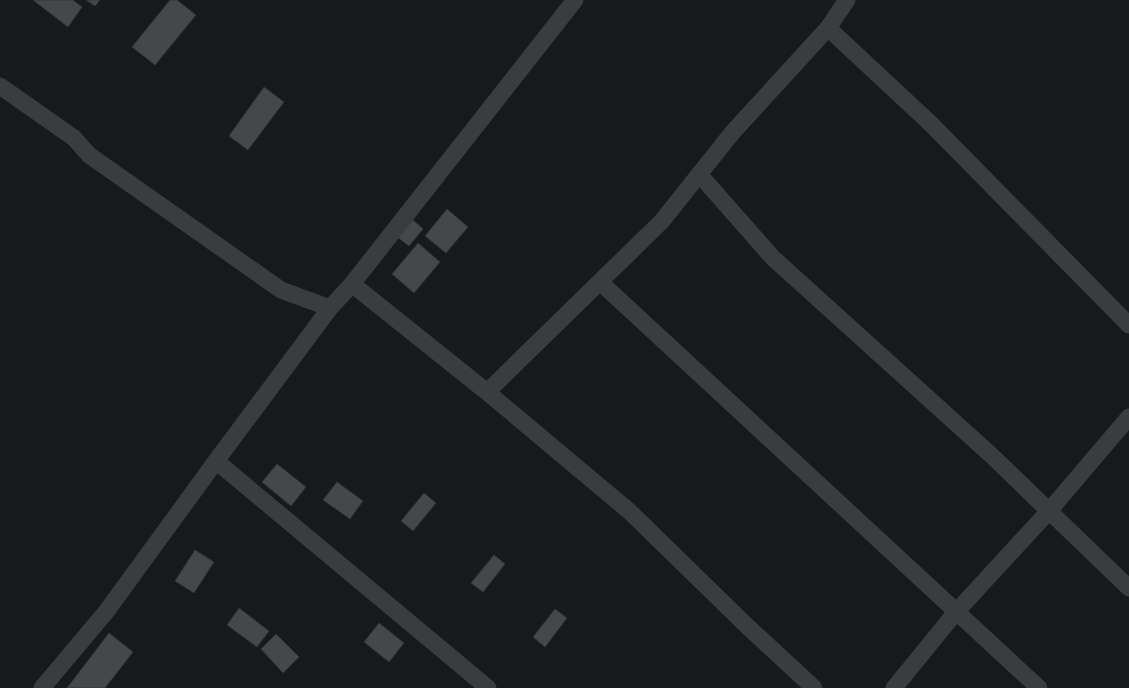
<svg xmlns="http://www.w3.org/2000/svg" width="1129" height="688" font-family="Figtree,sans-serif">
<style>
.building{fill:#45474b;stroke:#333436}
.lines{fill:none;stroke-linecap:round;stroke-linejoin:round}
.street{stroke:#3a3c3f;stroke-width:17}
</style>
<rect width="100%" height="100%" fill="#18191b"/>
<path class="building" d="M 33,0 L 73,0 L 82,7 L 68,27 Z
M 86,0 L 100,0 L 95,6 Z
M 170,0 L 177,0 L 196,15 L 155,65 L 132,47 Z
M 264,87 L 284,102 L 248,150 L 229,136 Z
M 447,209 L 468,227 L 446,253 L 425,236 Z
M 411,218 L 423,229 L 409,246 L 396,236 Z
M 418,243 L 440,262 L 414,293 L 392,274 Z
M 277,464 L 306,487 L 291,506 L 262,482 Z
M 337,482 L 363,501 L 350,519 L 323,500 Z
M 424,493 L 436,503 L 413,531 L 401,521 Z
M 195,550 L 214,562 L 194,593 L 175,581 Z
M 494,555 L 505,564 L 483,592 L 471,583 Z
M 239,608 L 269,631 L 257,647 L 227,625 Z
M 555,609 L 567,618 L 545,647 L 533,637 Z
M 379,623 L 404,643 L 389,662 L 364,642 Z
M 109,633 L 133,652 L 105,688 L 67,688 Z
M 276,634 L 299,657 L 283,673 L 261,649 Z"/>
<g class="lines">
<path class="street" d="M 828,28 L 931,124 L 1129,325
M 0,86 L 74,138 L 89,155 L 281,290 L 330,308
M 699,174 L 773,258 L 991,455 L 1129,588
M 600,282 L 1039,688
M 352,284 L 487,392 L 662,221 L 732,133 L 828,28 L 847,0
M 487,392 L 629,511 L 747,626 L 814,688
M 216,461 L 488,688
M 42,688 L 106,612 L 216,461 L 330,308 L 352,284 L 575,0
M 894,688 L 956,612 L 1049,511 L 1129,417"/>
</g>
</svg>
